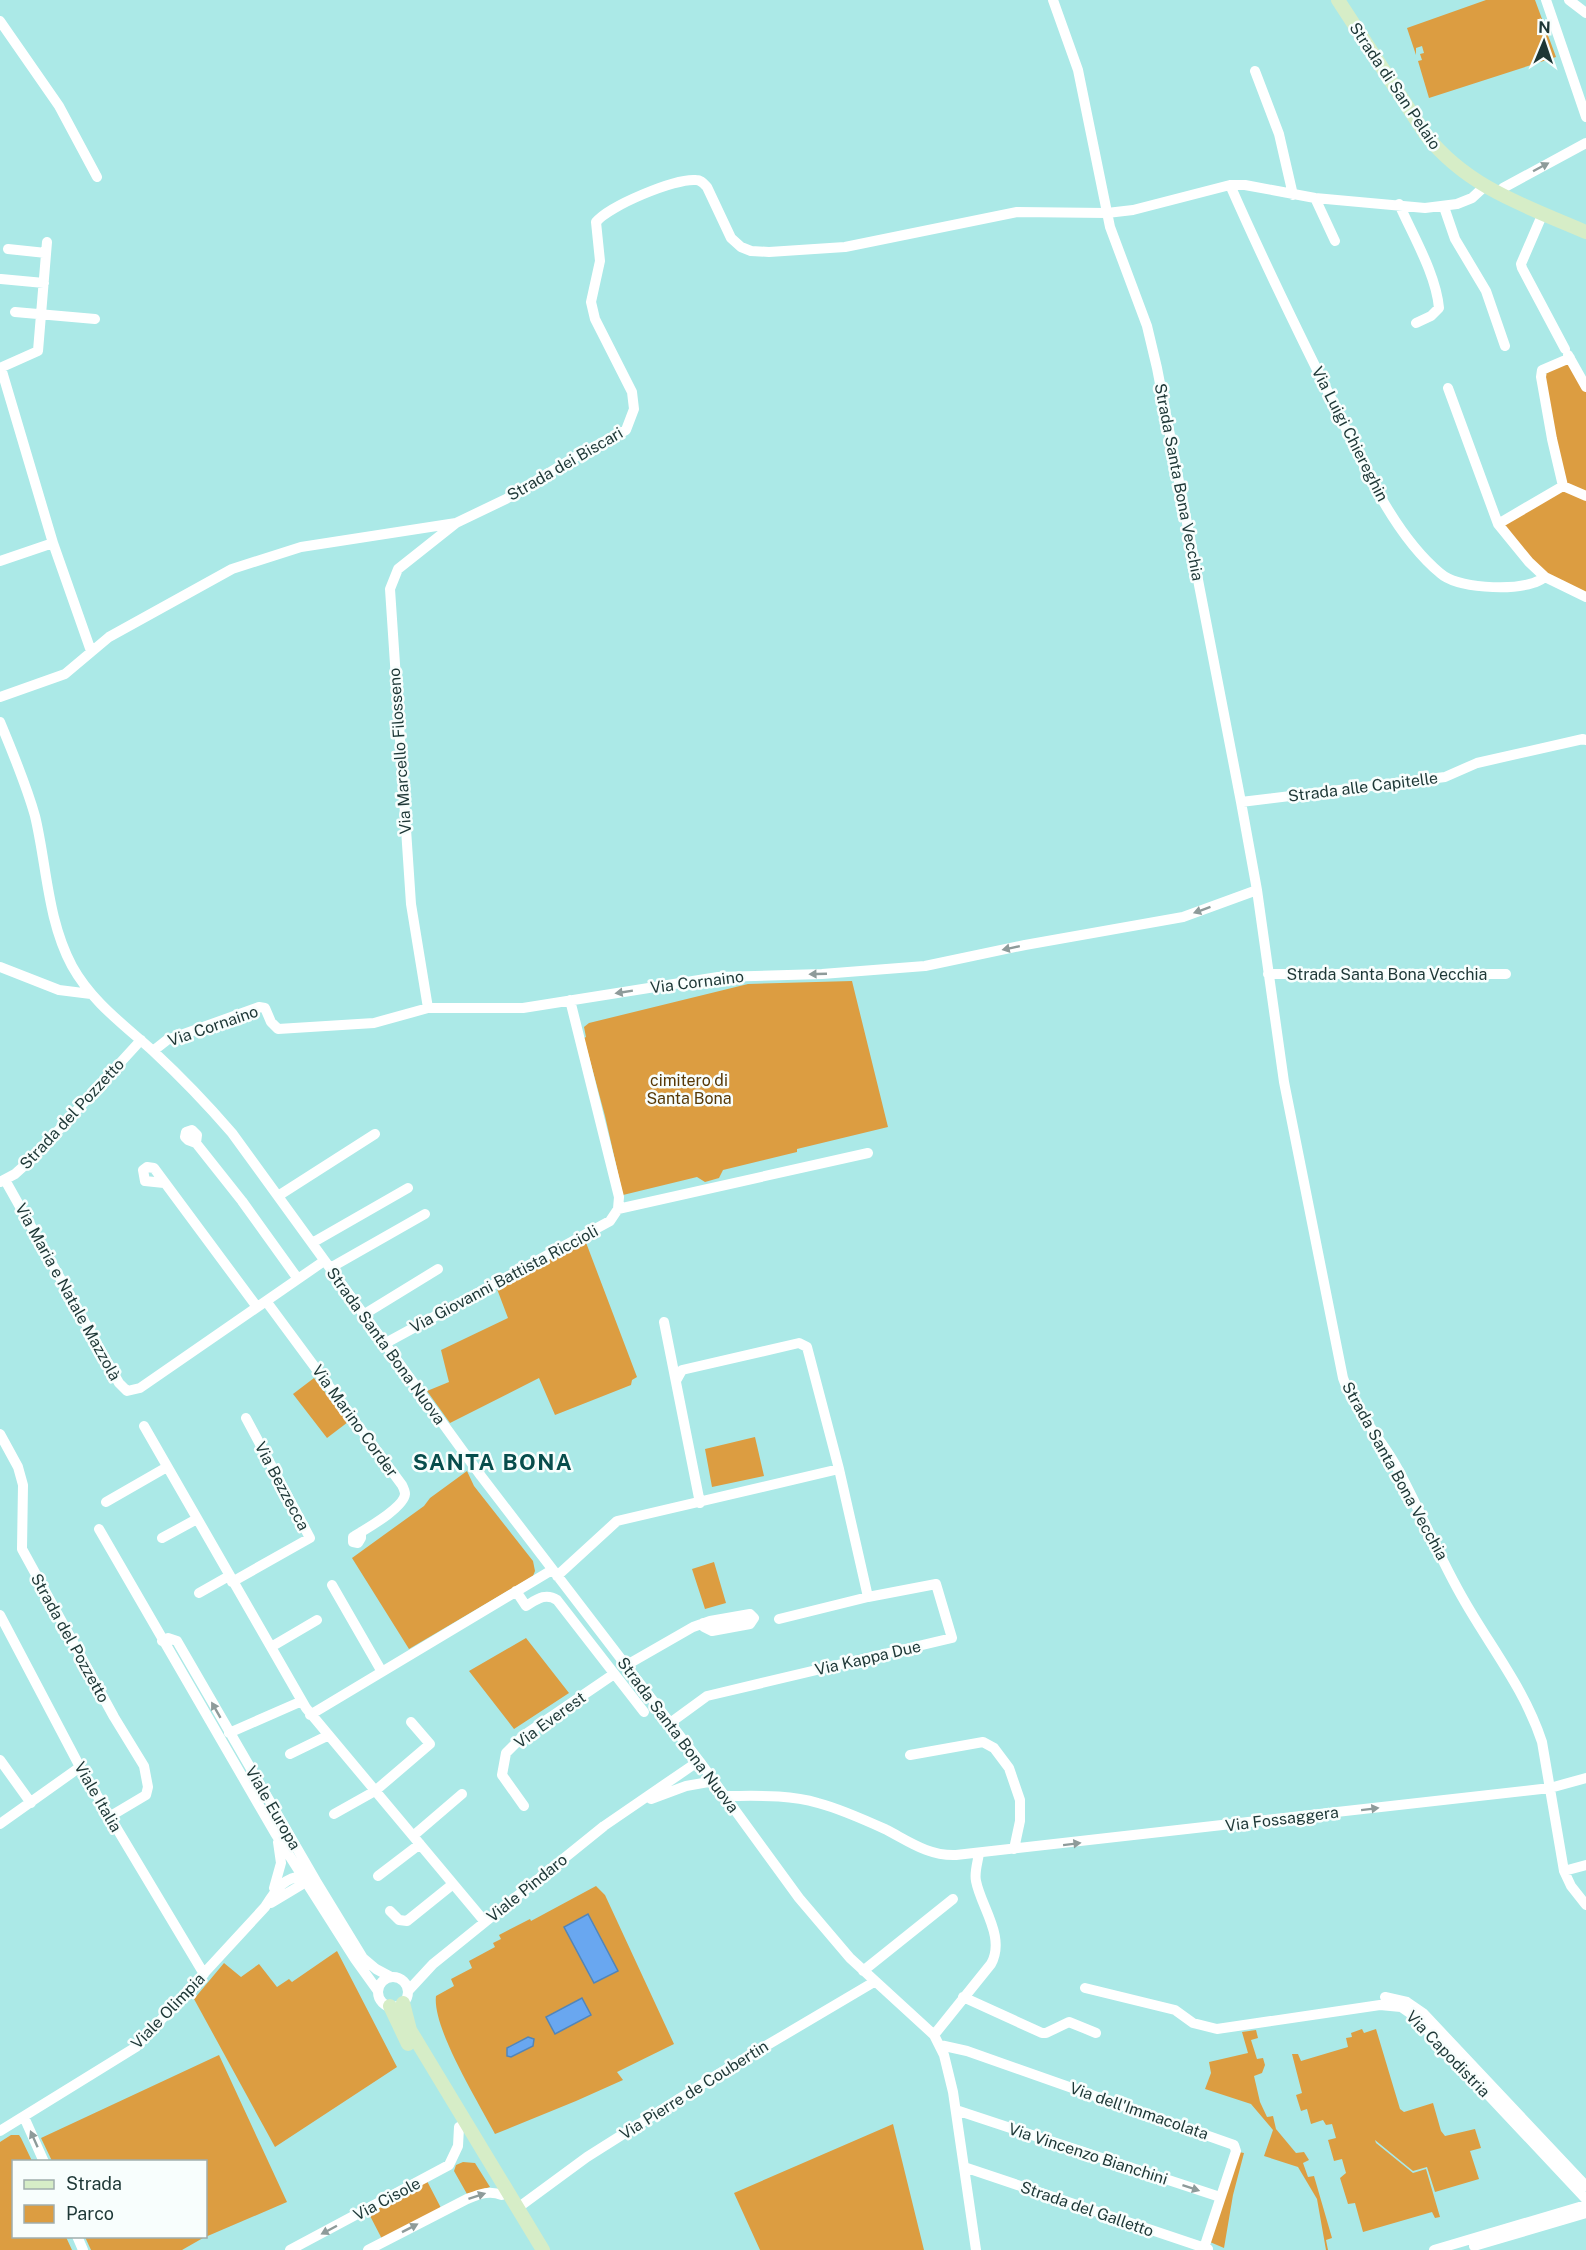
<svg xmlns="http://www.w3.org/2000/svg" width="1586" height="2250" font-family="'Public Sans',sans-serif">
<style>
.green{fill:#dc9d41}
.water{fill:#69a7f0;stroke:#5285b8;stroke-width:1.5}
.lines{fill:none;stroke-linecap:round;stroke-linejoin:round}
.minor{stroke:#fff;stroke-width:10}
.major{stroke:#d6edc7;stroke-width:14}
.oneway{fill:#8e9b9a}
.labels{text-anchor:middle;dominant-baseline:central;stroke-width:5;stroke-linejoin:round;paint-order:stroke}
.street-label{font-size:16px;fill:#1d3736;stroke:#f8fefd}
.park-label{font-size:16px;fill:#573806;stroke:#f8fefd}
.district-label{font-size:22px;font-weight:bold;letter-spacing:1.5px;fill:#074d4c;stroke:#f8fefd}
</style>
<rect width="100%" height="100%" fill="#abe9e7"/>
<path class="green" d="M 1486,0 L 1535,0 L 1556,57 L 1429,98 L 1418,61 L 1422,60 L 1420,54 L 1424,53 L 1422,46 L 1416,48 L 1416,55 L 1407,28 Z
M 1570,358 L 1586,387 L 1586,597 L 1553,582 L 1498,524 L 1563,486 L 1541,377 Z
M 852,981 L 888,1127 L 797,1149 L 797,1152 L 723,1170 L 719,1178 L 705,1182 L 697,1177 L 623,1195 L 605,1116 L 584,1038 L 586,1037 L 584,1027 L 589,1023 L 748,984 Z
M 582,1232 L 637,1377 L 632,1380 L 631,1385 L 555,1415 L 539,1378 L 450,1423 L 427,1391 L 449,1382 L 441,1350 L 508,1318 L 497,1289 L 538,1267 L 534,1258 Z
M 314,1378 L 348,1422 L 327,1438 L 293,1394 Z
M 755,1437 L 764,1476 L 712,1487 L 705,1449 Z
M 467,1471 L 474,1486 L 533,1561 L 535,1571 L 533,1576 L 409,1649 L 352,1558 L 424,1506 L 430,1498 Z
M 714,1562 L 726,1603 L 705,1609 L 692,1569 Z
M 526,1638 L 569,1693 L 514,1729 L 469,1671 Z
M 596,1886 L 605,1895 L 674,2044 L 617,2072 L 623,2080 L 576,2101 L 495,2134 C 479,2103 432,2028 436,1996 L 454,1986 L 451,1979 L 472,1968 L 469,1961 L 495,1947 L 493,1943 L 501,1939 L 499,1935 L 530,1919 L 531,1921 Z
M 337,1951 L 397,2067 L 275,2147 L 194,1999 L 224,1963 L 241,1977 L 259,1964 L 277,1987 L 289,1979 L 292,1982 Z
M 1362,2029 L 1364,2033 L 1376,2029 L 1400,2109 L 1404,2112 L 1433,2103 L 1441,2131 L 1445,2136 L 1475,2129 L 1481,2148 L 1470,2151 L 1479,2179 L 1435,2192 L 1427,2167 L 1413,2171 L 1375,2140 L 1376,2143 L 1413,2173 L 1426,2169 L 1440,2217 L 1435,2218 L 1432,2212 L 1363,2232 L 1355,2203 L 1348,2204 L 1340,2178 L 1346,2173 L 1342,2159 L 1334,2161 L 1328,2140 L 1336,2138 L 1332,2124 L 1326,2125 L 1323,2120 L 1311,2124 L 1307,2109 L 1301,2111 L 1296,2095 L 1302,2093 L 1292,2054 L 1298,2054 L 1301,2061 L 1348,2047 L 1346,2038 L 1352,2037 L 1351,2033 Z
M 1256,2030 L 1258,2038 L 1251,2040 L 1257,2059 L 1263,2058 L 1265,2065 L 1262,2073 L 1254,2076 L 1260,2102 L 1267,2117 L 1273,2116 L 1276,2129 L 1296,2153 L 1304,2152 L 1309,2160 L 1303,2163 L 1308,2177 L 1314,2176 L 1332,2238 L 1326,2240 L 1328,2250 L 1326,2250 L 1317,2199 L 1298,2167 L 1264,2156 L 1273,2130 L 1251,2104 L 1205,2089 L 1211,2073 L 1209,2062 L 1248,2053 L 1242,2032 Z
M 219,2055 L 287,2202 L 203,2238 L 182,2250 L 91,2250 L 85,2237 L 206,2236 L 206,2162 L 52,2161 L 41,2138 Z
M 893,2124 L 924,2250 L 760,2250 L 734,2193 Z
M 11,2135 L 19,2135 L 21,2138 L 32,2161 L 14,2162 L 14,2236 L 66,2237 L 72,2250 L 0,2250 L 0,2142 Z
M 1239,2152 L 1244,2153 L 1233,2195 L 1224,2248 L 1210,2242 Z
M 463,2162 L 475,2163 L 490,2187 L 467,2194 L 454,2171 L 456,2165 Z
M 427,2181 L 441,2208 L 382,2239 L 368,2212 Z"/>
<path class="water" d="M 588,1914 L 618,1971 L 594,1983 L 564,1927 Z
M 582,1998 L 591,2015 L 555,2034 L 546,2017 Z
M 528,2037 L 534,2039 L 533,2046 L 511,2057 L 507,2056 L 507,2048 Z"/>
<g class="lines">
<path class="minor" d="M 1053,0 L 1078,70 L 1110,227 L 1147,326 L 1157,368 L 1241,802 L 1257,890 L 1284,1082 L 1343,1378 C 1354,1410 1378,1435 1395,1464 C 1420,1509 1439,1558 1465,1602 C 1492,1649 1525,1690 1542,1742 L 1564,1871 L 1571,1886 L 1586,1905
M 1546,0 L 1586,117
M 1569,0 L 1586,13
M 0,21 L 59,106 L 97,177
M 1255,71 L 1279,134 L 1293,195
M 1230,185 C 1263,260 1299,334 1336,408 C 1362,462 1393,534 1440,573 C 1458,589 1511,590 1533,583 C 1537,582 1542,579 1545,577
M 1498,193 L 1503,188 L 1586,143
M 1315,198 L 1335,241
M 1399,204 C 1413,236 1436,274 1439,308 L 1431,316 L 1416,323
M 1444,207 L 1455,239 L 1486,291 L 1505,346
M 1543,213 L 1521,264 L 1522,268 L 1565,349
M 8,249 L 46,253
M 1,279 L 44,283
M 15,312 L 95,319
M 1568,355 L 1586,387
M 0,368 L 38,351 L 47,242
M 1,368 L 53,543
M 1448,388 L 1498,524 L 1529,562 L 1545,577 L 1586,597
M 1563,486 L 1552,439 L 1541,377 L 1542,370 L 1570,358
M 1498,524 L 1563,486 L 1586,496
M 0,561 L 53,543 L 91,651
M 0,697 L 65,674 L 109,637 L 232,569 L 301,547 L 456,523 L 506,499 L 575,457 L 626,430 L 634,409 L 632,392 L 595,319 L 591,302 L 600,261 L 596,222 C 609,206 675,178 696,180 C 701,180 703,183 707,187 L 731,238 L 741,247 L 751,251 L 769,252 L 845,247 L 1017,212 L 1107,213 L 1133,210 L 1230,185 L 1245,185 L 1315,198 L 1425,208 L 1457,204 L 1472,198 L 1485,186
M 0,722 C 13,753 26,784 35,816 C 47,866 47,919 72,966 C 92,1002 123,1024 153,1051 C 181,1077 207,1104 232,1133 L 481,1476 L 700,1762 L 799,1898 L 850,1958 L 934,2035 L 944,2055 L 953,2092 L 976,2250
M 1241,802 L 1445,777 L 1477,763 L 1583,739 L 1586,740
M 0,967 L 59,990 L 91,994
M 1268,974 L 1506,974
M 570,1000 L 619,1197 L 618,1209 L 868,1153
M 428,1008 L 411,904 L 390,589 L 398,569 L 456,523
M 153,1051 L 167,1040 L 259,1007 L 265,1008 L 271,1022 L 278,1029 L 374,1023 L 428,1008 L 523,1008 L 718,977 L 822,974 L 925,966 L 1025,945 L 1183,917 L 1257,890
M 196,1143 L 188,1140 L 185,1137 L 186,1132 L 192,1130 L 197,1135 L 196,1143 L 242,1201 L 298,1279
M 5,1180 L 119,1383 L 127,1391 L 140,1388 L 324,1261
M 0,1182 L 15,1174 L 35,1156 L 141,1040
M 164,1183 L 145,1181 L 143,1170 L 147,1167 L 154,1168 L 257,1307
M 278,1196 L 375,1134
M 312,1243 L 408,1188
M 330,1268 L 425,1214
M 266,1301 L 402,1485 C 403,1487 405,1492 405,1494 C 404,1508 364,1530 353,1537 L 353,1542 L 358,1543 L 361,1538 L 361,1532
M 363,1315 L 438,1269
M 664,1322 L 700,1503
M 384,1344 L 610,1221 L 618,1209
M 677,1379 L 682,1370 L 799,1343 L 807,1347 L 839,1469
M 144,1426 L 306,1708 L 485,1922
M 0,1434 L 18,1467 L 23,1485 L 22,1549 L 114,1717 L 144,1766 L 148,1787 L 146,1795 L 109,1817
M 106,1502 L 167,1467
M 99,1529 L 275,1833 L 355,1959 L 378,1991
M 162,1538 L 197,1519
M 557,1576 L 617,1521 L 839,1469 L 868,1597 L 779,1619
M 232,1582 L 310,1538 L 246,1418
M 332,1585 L 382,1672
M 516,1591 L 526,1606 C 536,1600 545,1592 557,1600 L 644,1712
M 199,1593 L 229,1576
M 0,1615 L 80,1767 L 204,1974
M 162,1641 L 168,1638 L 177,1641 L 316,1881 L 363,1958 L 376,1969 L 391,1977
M 271,1647 L 317,1620
M 625,1666 L 693,1627 L 710,1621 L 750,1614 L 754,1618 L 750,1624 L 712,1631 L 704,1627 L 703,1623
M 310,1715 L 552,1570
M 670,1723 L 707,1696 L 952,1638 L 936,1584 L 868,1597
M 229,1733 L 302,1701
M 290,1754 L 327,1736
M 910,1755 L 983,1742 L 994,1748 L 1009,1768 L 1020,1800 L 1020,1821 L 1014,1849
M 0,1760 L 31,1803
M 725,1796 C 755,1796 788,1794 818,1803 C 841,1809 865,1820 887,1830 C 910,1842 929,1856 956,1855 L 1550,1788 L 1586,1778
M 651,1799 L 686,1786 L 714,1781
M 524,1806 L 502,1775 L 506,1753 L 523,1736 L 614,1674
M 334,1814 L 375,1791 L 430,1744 L 411,1722
M 0,1824 L 80,1767
M 413,1836 L 462,1794
M 1564,1871 L 1586,1865
M 378,1876 L 420,1844
M 274,1888 L 281,1863 L 278,1842
M 271,1903 L 301,1885 L 309,1876
M 390,1911 L 399,1920 L 407,1921 L 453,1884
M 863,1971 L 953,1899
M378 1992a15 15 0 1 1 30 0a15 15 0 1 1-30 0Z
M 1085,1988 L 1175,2010 L 1193,2023 L 1217,2029 L 1380,2005 L 1401,2007 L 1414,2016 L 1586,2199
M 408,1991 L 433,1964 L 604,1826 L 693,1765 L 700,1762
M 963,1997 L 1042,2033 L 1046,2033 L 1069,2022 L 1096,2033
M 1385,1997 L 1407,2002 L 1423,2013 L 1586,2186
M 934,2035 L 991,1964 C 1006,1937 981,1907 976,1881 C 974,1872 978,1862 979,1853
M 940,2045 L 967,2051 L 1234,2145 L 1236,2151 L 1204,2248
M 956,2110 L 1220,2197
M 24,2117 L 44,2162
M 0,2131 L 136,2047 L 265,1907 C 275,1891 286,1873 308,1877
M 964,2167 L 1208,2249
M 519,2207 L 587,2157 L 720,2073 L 874,1982
M 77,2236 L 83,2250
M 1474,2246 L 1586,2213
M 290,2250 L 449,2165 L 458,2146 L 459,2127
M 368,2250 L 467,2199 C 480,2194 489,2190 502,2195
M 1434,2250 L 1586,2205"/>
<path class="major" d="M 1338,0 L 1426,135 C 1468,188 1526,206 1586,232
M 403,2003 L 410,2030 L 543,2250
M 390,2006 L 408,2044"/>
</g>
<defs><path id="oneway-solid" d="M-6-.8H1V-3.2L6.5 0L1 3.2V.8H-6Z" transform="scale(1.5)"/></defs>
<g class="oneway">
<use href="#oneway-solid" transform="translate(1541 167) rotate(-28)"/>
<use href="#oneway-solid" transform="translate(1202 910) rotate(160)"/>
<use href="#oneway-solid" transform="translate(1011 948) rotate(168)"/>
<use href="#oneway-solid" transform="translate(818 974) rotate(178)"/>
<use href="#oneway-solid" transform="translate(624 992) rotate(171)"/>
<use href="#oneway-solid" transform="translate(216 1710) rotate(-120)"/>
<use href="#oneway-solid" transform="translate(1370 1809) rotate(-7)"/>
<use href="#oneway-solid" transform="translate(1072 1844) rotate(-7)"/>
<use href="#oneway-solid" transform="translate(34 2139) rotate(-114)"/>
<use href="#oneway-solid" transform="translate(1191 2188) rotate(18)"/>
<use href="#oneway-solid" transform="translate(477 2196) rotate(-18)"/>
<use href="#oneway-solid" transform="translate(410 2228) rotate(-27)"/>
<use href="#oneway-solid" transform="translate(329 2230) rotate(152)"/>
</g>
<g class="labels">
<g class="street-label">
<text transform="translate(1395 86) rotate(56)">Strada di San Pelaio</text>
<text transform="translate(1350 434) rotate(63)">Via Luigi Chiereghin</text>
<text transform="translate(565 464) rotate(-30)">Strada dei Biscari</text>
<text transform="translate(1179 482) rotate(79)">Strada Santa Bona Vecchia</text>
<text transform="translate(400 751) rotate(-94)">Via Marcello Filosseno</text>
<text transform="translate(1363 787) rotate(-7)">Strada alle Capitelle</text>
<text x="1387" y="974">Strada Santa Bona Vecchia</text>
<text transform="translate(697 982) rotate(-7)">Via Cornaino</text>
<text transform="translate(213 1026) rotate(-19)">Via Cornaino</text>
<text transform="translate(72 1114) rotate(-47)">Strada del Pozzetto</text>
<text transform="translate(504 1279) rotate(-28)">Via Giovanni Battista Riccioli</text>
<text transform="translate(68 1292) rotate(61)">Via Maria e Natale Mazzolà</text>
<text transform="translate(386 1346) rotate(54)">Strada Santa Bona Nuova</text>
<text transform="translate(355 1421) rotate(54)">Via Marino Corder</text>
<text transform="translate(1395 1471) rotate(61)">Strada Santa Bona Vecchia</text>
<text transform="translate(282 1486) rotate(62)">Via Bezzecca</text>
<text transform="translate(70 1638) rotate(61)">Strada del Pozzetto</text>
<text transform="translate(868 1658) rotate(-13)">Via Kappa Due</text>
<text transform="translate(550 1720) rotate(-36)">Via Everest</text>
<text transform="translate(678 1735) rotate(53)">Strada Santa Bona Nuova</text>
<text transform="translate(98 1797) rotate(60)">Viale Italia</text>
<text transform="translate(273 1808) rotate(60)">Viale Europa</text>
<text transform="translate(1282 1819) rotate(-7)">Via Fossaggera</text>
<text transform="translate(527 1888) rotate(-39)">Viale Pindaro</text>
<text transform="translate(168 2011) rotate(-46)">Viale Olimpia</text>
<text transform="translate(1448 2054) rotate(46)">Via Capodistria</text>
<text transform="translate(694 2090) rotate(-32)">Via Pierre de Coubertin</text>
<text transform="translate(1139 2111) rotate(19)">Via dell'Immacolata</text>
<text transform="translate(1088 2154) rotate(18)">Via Vincenzo Bianchini</text>
<text transform="translate(387 2199) rotate(-28)">Via Cisole</text>
<text transform="translate(1087 2209) rotate(19)">Strada del Galletto</text>
</g>
<g class="park-label">
<text x="689" y="1080">cimitero di<tspan x="689" dy="18">Santa Bona</tspan></text>
</g>
<g class="district-label">
<text x="493" y="1462">SANTA BONA</text>
</g>
</g>
<rect x="12" y="2160" width="195" height="78" fill="#f8fefd" stroke="#a0aead" stroke-width="1.5"/>
<rect x="24" y="2180" width="30" height="9" fill="#d6edc7" stroke="#a0aead" stroke-width="1.5"/>
<text x="66" y="2190" font-size="18" fill="#1d3736">Strada</text>
<rect x="24" y="2205" width="30" height="18" fill="#dc9d41" stroke="#a0aead" stroke-width="1.5"/>
<text x="66" y="2220" font-size="18" fill="#1d3736">Parco</text>
<g transform="translate(1544 42) rotate(2)" stroke="#f8fefd" stroke-width="4.5" paint-order="stroke">
<path d="M0-4.5L10 22L0 15L-10 22Z" fill="#1d3736"/>
<text y="-9" font-size="16" font-weight="bold" text-anchor="middle" fill="#1d3736">N</text>
</g>
</svg>
